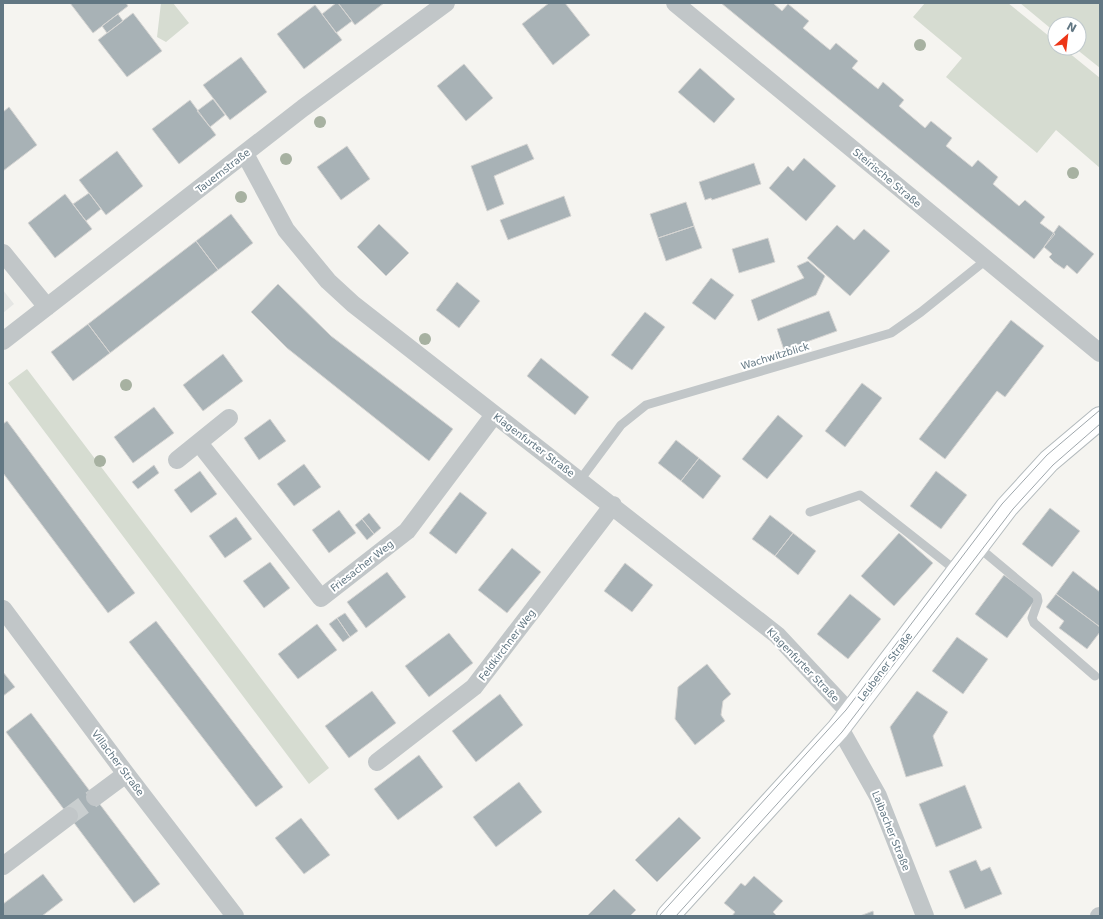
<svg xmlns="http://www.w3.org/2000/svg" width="1103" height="919" font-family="'DejaVu Sans',sans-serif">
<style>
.built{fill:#e5e6e4}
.green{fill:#d6dcd1}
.building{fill:#a8b2b6;stroke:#d6d5d3}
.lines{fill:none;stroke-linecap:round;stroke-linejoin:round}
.street-tunnel{stroke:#c9cecf;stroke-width:18;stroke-dasharray:18 9;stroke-linecap:butt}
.secondary-casing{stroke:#b3babd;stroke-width:24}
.lane{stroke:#c1c6c8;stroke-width:9}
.street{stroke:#c1c6c8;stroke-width:18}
.secondary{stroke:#fff;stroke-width:22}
.tram{stroke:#9fa7ac;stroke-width:1}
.tree{fill:#a7b1a1}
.labels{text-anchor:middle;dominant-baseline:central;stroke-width:4;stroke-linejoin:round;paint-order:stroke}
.street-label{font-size:10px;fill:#627783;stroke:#fff}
</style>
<rect width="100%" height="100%" fill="#f5f4f0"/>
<path class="built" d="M 3,290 L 14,304 L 3,313 Z"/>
<path class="green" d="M 161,3 L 173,3 L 189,23 L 166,42 L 157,37 Z
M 925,3 L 1008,3 L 1055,41 L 1055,48 L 1063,48 L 1100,78 L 1100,168 L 1056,130 L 1037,153 L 946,77 L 962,58 L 913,17 Z
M 1020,3 L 1100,3 L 1100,68 L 1075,48 L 1079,48 L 1079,24 L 1055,24 L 1055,32 Z
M 27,369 L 329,768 L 309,784 L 8,383 Z"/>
<path class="building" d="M 70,3 L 126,3 L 128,6 L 93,33 Z
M 336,3 L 338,3 L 352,21 L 336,33 L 322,14 Z
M 338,3 L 384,3 L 355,25 Z
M 549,3 L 565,3 L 590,35 L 553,65 L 522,24 Z
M 721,3 L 773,3 L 782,11 L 788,4 L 809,21 L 803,28 L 830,50 L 836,43 L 858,61 L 852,68 L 878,89 L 883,82 L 904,100 L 899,106 L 925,128 L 931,121 L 952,138 L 946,146 L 972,167 L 978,160 L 998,177 L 993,184 L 1019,206 L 1025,200 L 1045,217 L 1040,223 L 1055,234 L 1034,259 Z
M 315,5 L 342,40 L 304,69 L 277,34 Z
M 133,13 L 162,51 L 127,77 L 98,40 Z
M 118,14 L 123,21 L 107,33 L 102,26 Z
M 241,57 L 267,92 L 230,120 L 203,85 Z
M 464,64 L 493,98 L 466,121 L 437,86 Z
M 700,68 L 735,99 L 714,123 L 678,92 Z
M 213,99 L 225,115 L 210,127 L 197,111 Z
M 190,100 L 216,135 L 179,164 L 152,129 Z
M 9,107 L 37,145 L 3,171 L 3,112 Z
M 527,144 L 534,159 L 494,176 L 504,204 L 487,211 L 471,166 Z
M 347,146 L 370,179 L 341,200 L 317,167 Z
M 117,151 L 143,186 L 106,215 L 79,180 Z
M 804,158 L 836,186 L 806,221 L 769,188 L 788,166 L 793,171 Z
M 754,163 L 761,184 L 712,200 L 711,198 L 705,200 L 699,182 Z
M 89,193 L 101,209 L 86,221 L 73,204 Z
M 65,194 L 92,229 L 55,258 L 28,223 Z
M 564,196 L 571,216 L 508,240 L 500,220 Z
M 686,202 L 694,226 L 658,238 L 650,214 Z
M 231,214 L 253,243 L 218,270 L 196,241 Z
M 379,224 L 409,253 L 386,276 L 357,247 Z
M 837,225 L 854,240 L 864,229 L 890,251 L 850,296 L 807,258 Z
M 1059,225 L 1094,254 L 1077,274 L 1067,265 L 1064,269 L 1054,262 L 1049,257 L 1052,254 L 1044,247 Z
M 694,226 L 702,248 L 666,261 L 658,238 Z
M 768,238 L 775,262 L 739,273 L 732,249 Z
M 196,241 L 218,270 L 110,353 L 88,324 Z
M 808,261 L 825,276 L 816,295 L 758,321 L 751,300 L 804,278 L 797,266 Z
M 711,278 L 734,295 L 715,320 L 692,303 Z
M 457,282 L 480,301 L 459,328 L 436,310 Z
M 278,284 L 331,336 L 453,429 L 429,461 L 287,348 L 251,312 Z
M 829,311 L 837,331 L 784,350 L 777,329 Z
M 645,312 L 665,327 L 632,370 L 611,355 Z
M 1011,320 L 1044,346 L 1005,397 L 997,391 L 945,459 L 919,439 Z
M 88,324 L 110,353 L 73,381 L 51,352 Z
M 223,354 L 243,381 L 203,411 L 183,385 Z
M 541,358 L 589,397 L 575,415 L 527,376 Z
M 862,383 L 882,398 L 845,447 L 825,431 Z
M 154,407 L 174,433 L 133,463 L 114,437 Z
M 778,415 L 803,436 L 767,479 L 742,459 Z
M 270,419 L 286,441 L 259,460 L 244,438 Z
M 7,421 L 135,593 L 108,613 L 3,473 L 3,424 Z
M 676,440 L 699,458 L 681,481 L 658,463 Z
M 699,458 L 721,476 L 703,499 L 681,481 Z
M 304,464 L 321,487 L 294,506 L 277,484 Z
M 154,465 L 159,473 L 138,489 L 132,482 Z
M 200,471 L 217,494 L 191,513 L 174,490 Z
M 936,471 L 967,495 L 941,529 L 910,506 Z
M 460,492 L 487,513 L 456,554 L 429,533 Z
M 1050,508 L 1080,531 L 1052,567 L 1022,544 Z
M 339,510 L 356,533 L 329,553 L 312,530 Z
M 369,513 L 381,528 L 374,534 L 362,519 Z
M 770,515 L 793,533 L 775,556 L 752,539 Z
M 236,517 L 252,539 L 225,558 L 209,536 Z
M 362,519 L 374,534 L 367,540 L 355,525 Z
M 793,533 L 816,551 L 798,575 L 775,556 Z
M 899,533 L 933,563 L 894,606 L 861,576 Z
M 512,548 L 541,572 L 507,613 L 478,590 Z
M 270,562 L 290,588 L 264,608 L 243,581 Z
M 625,563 L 653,585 L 632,612 L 604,591 Z
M 1073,571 L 1100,592 L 1100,627 L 1056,594 Z
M 387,572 L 406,597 L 366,628 L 347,602 Z
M 1004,575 L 1036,599 L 1007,638 L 975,614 Z
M 850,594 L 881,619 L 848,659 L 817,634 Z
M 1056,594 L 1100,627 L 1100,632 L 1087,649 L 1059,628 L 1064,621 L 1046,607 Z
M 345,613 L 358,631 L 350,637 L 337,618 Z
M 337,618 L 350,637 L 343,642 L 329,624 Z
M 156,621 L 283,787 L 256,807 L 129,642 Z
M 317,624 L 337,650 L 298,679 L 278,654 Z
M 449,633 L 473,663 L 429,697 L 405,666 Z
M 957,637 L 988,659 L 963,694 L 932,671 Z
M 707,664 L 731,694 L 723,701 L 721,715 L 725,721 L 695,745 L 675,719 L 678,687 Z
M 3,672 L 15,687 L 3,696 Z
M 372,691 L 396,723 L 349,758 L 325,726 Z
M 917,691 L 948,712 L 933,736 L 943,766 L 906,777 L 890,727 Z
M 500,694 L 523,725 L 476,762 L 452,731 Z
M 31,713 L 160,884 L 134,903 L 6,732 Z
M 419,755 L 443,787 L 398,820 L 374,789 Z
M 519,782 L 542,812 L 496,847 L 473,817 Z
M 965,785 L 982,828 L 936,847 L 919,804 Z
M 679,817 L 701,838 L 657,882 L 635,860 Z
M 301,818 L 330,855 L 304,874 L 275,838 Z
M 976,860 L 981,871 L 990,867 L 1002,894 L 965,909 L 949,871 Z
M 43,874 L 63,900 L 42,916 L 3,916 L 3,904 Z
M 754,876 L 783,901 L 773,912 L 776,915 L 775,916 L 732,916 L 735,912 L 724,903 L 741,883 L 745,886 Z
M 614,889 L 636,910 L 630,916 L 587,916 Z
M 873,911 L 874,916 L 860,916 Z"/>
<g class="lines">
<path class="street-tunnel" d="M 69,816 L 95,797"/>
<g class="secondary-casing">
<path id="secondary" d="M 668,916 L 838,729 L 1007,507 L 1049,461 L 1100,418"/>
</g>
<path class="lane" d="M 580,480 L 621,425 L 646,405 L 891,333 L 921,312 L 986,260
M 810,512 L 860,495 L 958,572
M 977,546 L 1037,596 L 1038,601 L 1032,618 L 1034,623 L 1095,676"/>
<path class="street" d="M 675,3 L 1100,353
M 245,154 L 286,230 L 328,281 L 353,304 L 777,635 L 850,713
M 3,253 L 47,307
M 3,341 L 303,108 L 446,3
M 199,443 L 321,598 L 407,531 L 494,415
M 177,460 L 229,418
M 3,609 L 126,774 L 235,916
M 838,729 L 842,732 L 878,796 L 925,916
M 377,762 L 474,687 L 613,505
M 95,797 L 126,774
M 3,866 L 69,816
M 1099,916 L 1100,916"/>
<use href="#secondary" class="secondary"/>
<path class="tram" d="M 659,916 L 846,710 L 1002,504 L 1047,455 L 1100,410
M 676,916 L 842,732 L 1013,509 L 1053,465 L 1100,424"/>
</g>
<g class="tree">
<circle cx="920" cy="45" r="6"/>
<circle cx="320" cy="122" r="6"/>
<circle cx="286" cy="159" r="6"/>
<circle cx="1073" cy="173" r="6"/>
<circle cx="241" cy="197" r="6"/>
<circle cx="425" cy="339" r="6"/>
<circle cx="126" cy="385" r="6"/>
<circle cx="100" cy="461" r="6"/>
</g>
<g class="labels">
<g class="street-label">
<text transform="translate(223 171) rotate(-38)">Tauernstraße</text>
<text transform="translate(887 178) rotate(40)">Steirische Straße</text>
<text transform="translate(775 356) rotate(-17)">Wachwitzblick</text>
<text transform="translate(534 445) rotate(37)">Klagenfurter Straße</text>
<text transform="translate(362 566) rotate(-38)">Friesacher Weg</text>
<text transform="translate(507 645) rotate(-53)">Feldkirchner Weg</text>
<text transform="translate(803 665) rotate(46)">Klagenfurter Straße</text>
<text transform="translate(885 667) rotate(-53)">Leubener Straße</text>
<text transform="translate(118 763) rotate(53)">Villacher Straße</text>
<text transform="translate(891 831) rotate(68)">Laibacher Straße</text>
</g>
</g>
<rect width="1103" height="919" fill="none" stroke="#627783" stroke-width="8"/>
<g transform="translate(1067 36) rotate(28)"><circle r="19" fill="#ffffff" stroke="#c0c9cd"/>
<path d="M0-3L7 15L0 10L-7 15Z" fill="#ed3617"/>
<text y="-6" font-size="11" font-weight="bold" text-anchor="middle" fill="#627783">N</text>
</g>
</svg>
